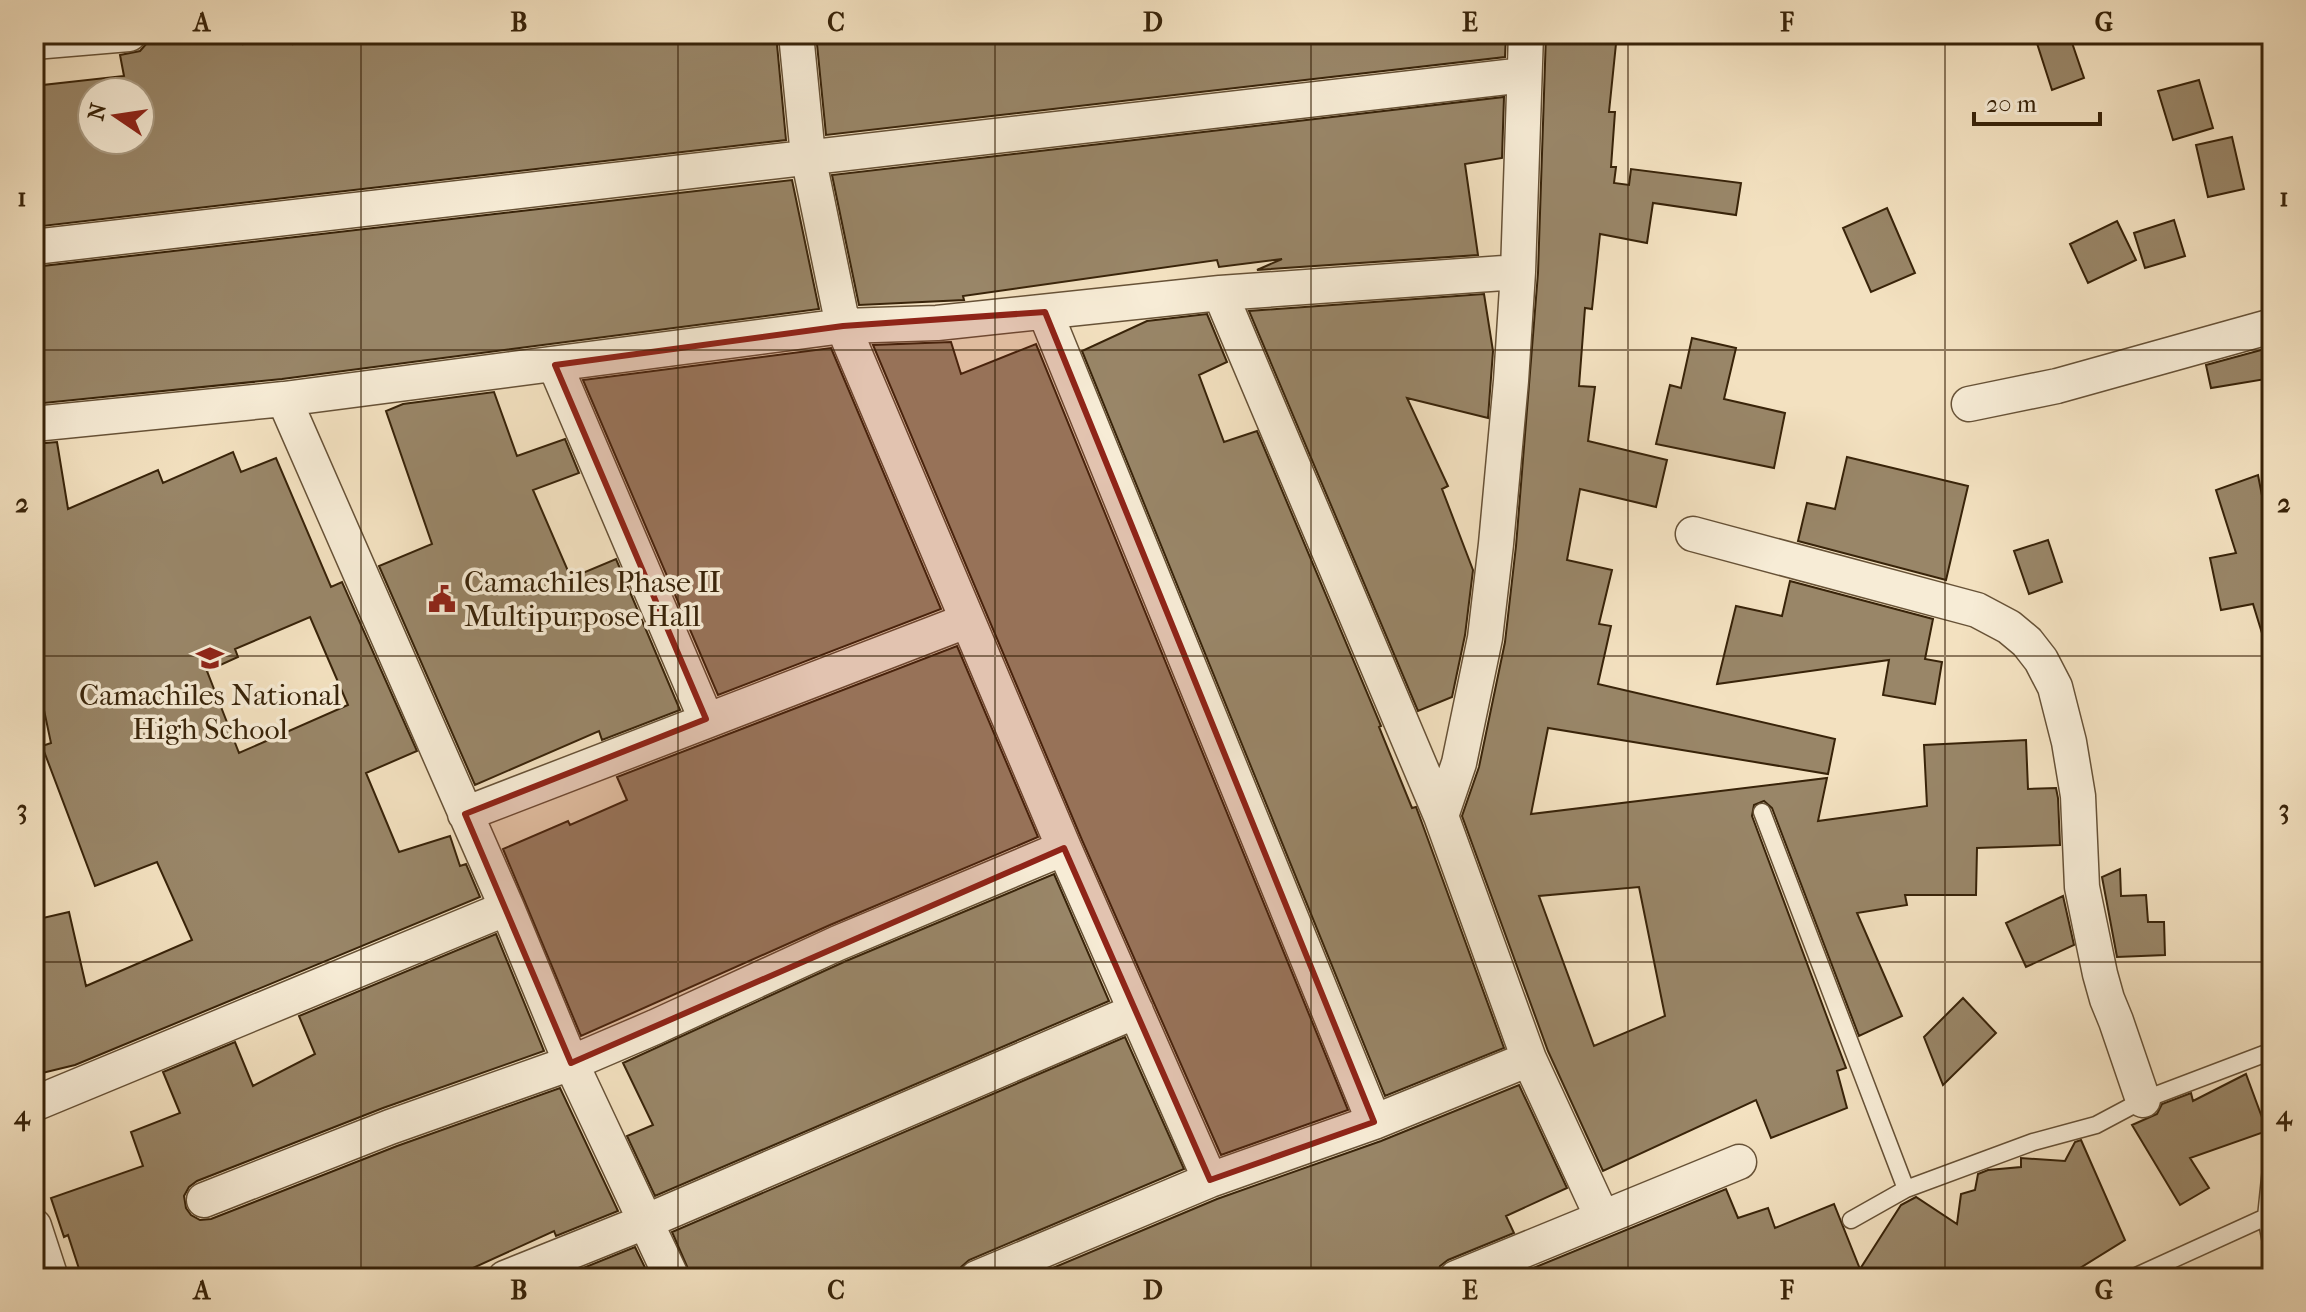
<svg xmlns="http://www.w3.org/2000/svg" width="2306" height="1312" font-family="'IM FELL French Canon',serif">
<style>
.building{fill:#998668;stroke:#382309;stroke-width:2;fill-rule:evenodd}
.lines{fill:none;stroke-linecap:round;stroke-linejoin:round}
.service-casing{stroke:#675237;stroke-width:19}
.minor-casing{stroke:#675237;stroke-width:37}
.service{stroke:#f7ecd6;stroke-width:16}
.minor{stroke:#f7ecd6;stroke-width:34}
.marked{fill:#8f2418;fill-opacity:0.2;stroke:#8f2418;stroke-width:6;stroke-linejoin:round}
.grid{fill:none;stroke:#382309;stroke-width:2;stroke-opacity:0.55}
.labels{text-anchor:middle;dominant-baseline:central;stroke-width:7;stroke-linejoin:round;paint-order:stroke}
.poi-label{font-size:30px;fill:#382309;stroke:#f7ecd6;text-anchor:start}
.neatline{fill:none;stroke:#382309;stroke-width:3}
.grid-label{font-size:26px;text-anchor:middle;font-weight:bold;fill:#382309}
</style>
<rect width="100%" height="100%" fill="#f3e1c0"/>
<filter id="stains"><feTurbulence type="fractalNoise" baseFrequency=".0025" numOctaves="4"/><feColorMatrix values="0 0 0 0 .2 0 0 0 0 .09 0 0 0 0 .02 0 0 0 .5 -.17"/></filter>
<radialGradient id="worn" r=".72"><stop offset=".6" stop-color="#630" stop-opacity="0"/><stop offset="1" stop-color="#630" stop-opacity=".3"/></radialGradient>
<path class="building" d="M 220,34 L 242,34 L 243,44 L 292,37 L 293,44 L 345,36 L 346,39 L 384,34 L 776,34 L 786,140 L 34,227 L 34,86 L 124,76 L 120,55 L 140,51 L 147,43 ZM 92,92 L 140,92 L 140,140 L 92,140 Z
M 816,34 L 1506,34 L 1505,57 L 826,135 Z
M 1546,34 L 1617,34 L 1609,112 L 1615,112 L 1611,167 L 1616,167 L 1614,183 L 1629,185 L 1631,169 L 1741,183 L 1736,215 L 1653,203 L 1647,243 L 1600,234 L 1592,309 L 1585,308 L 1579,386 L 1595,387 L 1588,441 L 1667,460 L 1656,507 L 1580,489 L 1567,560 L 1612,570 L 1599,624 L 1611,626 L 1598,684 L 1835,739 L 1828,774 L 1548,728 L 1531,814 L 1827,778 L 1818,821 L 1927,806 L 1924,745 L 2026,740 L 2028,789 L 2056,788 L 2058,798 L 2060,845 L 1977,848 L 1976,895 L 1905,895 L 1907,905 L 1857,913 L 1902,1016 L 1859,1036 L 1772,808 L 1764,801 L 1754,805 L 1752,816 L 1846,1068 L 1837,1071 L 1847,1108 L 1771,1138 L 1756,1100 L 1603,1171 L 1548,1051 L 1462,816 L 1479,767 L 1505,642 L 1516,546 L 1538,273 ZM 1639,887 L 1665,1016 L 1594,1046 L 1539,896 Z
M 2034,34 L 2069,34 L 2084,78 L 2052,90 Z
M 2199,80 L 2213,128 L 2173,140 L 2158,91 Z
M 1504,97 L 1502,158 L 1465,164 L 1478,255 L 1257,270 L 1282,259 L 1219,267 L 1217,260 L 963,296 L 964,300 L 859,305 L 832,175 Z
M 2232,137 L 2244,189 L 2208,197 L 2196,145 Z
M 792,180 L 819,309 L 282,379 L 34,404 L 34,267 Z
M 1887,208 L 1915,273 L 1871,292 L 1843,228 Z
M 2174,220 L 2185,256 L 2145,268 L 2134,233 Z
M 2117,221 L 2136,260 L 2088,283 L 2070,244 Z
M 1484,294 L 1493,351 L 1488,418 L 1407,398 L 1448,486 L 1442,489 L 1473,570 L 1465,635 L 1452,697 L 1418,711 L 1249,311 Z
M 1207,314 L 1227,362 L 1199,375 L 1224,442 L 1257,431 L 1381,726 L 1379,727 L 1412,808 L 1416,807 L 1422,823 L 1504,1048 L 1385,1096 L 1082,351 L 1147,321 Z
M 1692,338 L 1736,348 L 1724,399 L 1785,413 L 1774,468 L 1656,444 L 1670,385 L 1681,388 Z
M 951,342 L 961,374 L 1036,344 L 1348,1110 L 1221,1155 L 1082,840 L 873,345 Z
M 2272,347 L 2272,378 L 2211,388 L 2206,365 Z
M 831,348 L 941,609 L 718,695 L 583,380 Z
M 494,392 L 517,456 L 565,439 L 579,473 L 533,490 L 571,578 L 616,559 L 680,710 L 602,740 L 599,731 L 475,785 L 379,566 L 432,544 L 386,411 L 403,404 Z
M 57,442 L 68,509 L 158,470 L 163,483 L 233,452 L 241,472 L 276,458 L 331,587 L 342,582 L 417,751 L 366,773 L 399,852 L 450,836 L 460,866 L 466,864 L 480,897 L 75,1065 L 34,1075 L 34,920 L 69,912 L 86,986 L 192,940 L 157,862 L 95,886 L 42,746 L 51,743 L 34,663 L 34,444 ZM 310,617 L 348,705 L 239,753 L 207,671 L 238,657 L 235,649 Z
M 1847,457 L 1968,486 L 1946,580 L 1798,541 L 1807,503 L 1835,509 Z
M 2258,475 L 2272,547 L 2272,642 L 2265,643 L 2253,604 L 2221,610 L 2210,558 L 2236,553 L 2216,490 Z
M 2048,540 L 2062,582 L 2029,594 L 2014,551 Z
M 1790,581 L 1933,619 L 1925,659 L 1942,662 L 1935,704 L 1883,695 L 1889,660 L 1717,684 L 1736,606 L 1782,616 Z
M 957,646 L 1038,837 L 830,925 L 581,1036 L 503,849 L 568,821 L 570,825 L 627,800 L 617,777 Z
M 2120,869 L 2121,896 L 2146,895 L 2148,922 L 2164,922 L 2165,955 L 2117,957 L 2102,877 Z
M 1054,874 L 1109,1001 L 655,1196 L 627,1136 L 653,1125 L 623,1063 L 846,961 Z
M 2063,896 L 2074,945 L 2026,967 L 2006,923 Z
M 496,934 L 544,1051 L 383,1108 L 197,1181 L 189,1187 L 184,1196 L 186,1208 L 191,1215 L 200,1220 L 211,1219 L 397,1146 L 560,1088 L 618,1211 L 556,1236 L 554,1231 L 451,1278 L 82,1278 L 68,1235 L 64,1237 L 51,1198 L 143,1166 L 131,1132 L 180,1113 L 163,1072 L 235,1042 L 253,1086 L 315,1054 L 299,1016 Z
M 1963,998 L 1996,1033 L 1943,1085 L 1924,1037 Z
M 1125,1037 L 1184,1169 L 969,1260 L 961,1267 L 957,1278 L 692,1278 L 672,1232 Z
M 2246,1074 L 2267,1131 L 2190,1158 L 2209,1188 L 2180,1205 L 2132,1125 L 2157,1114 L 2162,1104 L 2191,1093 L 2193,1101 Z
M 1519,1085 L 1567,1188 L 1506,1216 L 1514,1233 L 1448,1260 L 1440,1266 L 1436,1278 L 1029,1278 L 1217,1199 L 1381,1141 Z
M 2081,1140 L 2125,1240 L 2064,1278 L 1509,1278 L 1726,1189 L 1738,1218 L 1768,1208 L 1775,1228 L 1834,1204 L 1860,1269 L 1901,1205 L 1916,1197 L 1957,1224 L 1961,1194 L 1975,1190 L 1978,1174 L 1988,1170 L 2021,1167 L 2021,1158 L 2065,1161 L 2075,1142 Z
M 635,1247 L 650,1278 L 573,1278 L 571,1273 Z"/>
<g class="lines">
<g class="service-casing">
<path id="service" d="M 1762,812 L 1906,1189
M 2272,1159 L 2266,1217 L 2272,1248
M 1851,1220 L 1906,1189 L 2033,1142 L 2096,1125 L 2143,1100 L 2272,1051
M 2132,1278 L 2266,1217"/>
</g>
<g class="minor-casing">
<path id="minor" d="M 796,34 L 808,156 L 843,326 L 1064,848 L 1210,1180
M 1526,34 L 1518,272 L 1511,381 L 1496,544 L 1485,638 L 1459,763 L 1441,816 L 1529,1059 L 1602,1217
M 34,42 L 129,34
M 34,247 L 1524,75
M 1220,293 L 1441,816
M 1045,312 L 1374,1122
M 555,365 L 706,719
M 284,399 L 507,908 L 571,1063 L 672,1278
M 1969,404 L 2057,386 L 2272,326
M 34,424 L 284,399 L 843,326 L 937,323 L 1220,293 L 1518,272
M 1693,534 L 1977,610 L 2009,627 L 2027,642 L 2041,660 L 2055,687 L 2069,742 L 2078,796 L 2082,887 L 2100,974 L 2107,999 L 2116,1021 L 2143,1100
M 465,814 L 966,621
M 34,1104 L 507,908
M 204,1200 L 390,1127 L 571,1063 L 655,1027 L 838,943 L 1064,848
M 34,1226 L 51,1278
M 505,1278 L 647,1221 L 1136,1011
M 977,1278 L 1210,1180 L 1374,1122 L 1529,1059
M 1456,1278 L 1739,1162"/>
</g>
<use href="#service" class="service"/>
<use href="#minor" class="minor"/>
</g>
<path class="marked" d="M 1045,312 L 1374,1122 L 1210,1180 L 1064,848 L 571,1063 L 465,814 L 706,719 L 555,365 L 843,326 Z"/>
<path class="grid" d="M 361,34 L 361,1278M 678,34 L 678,1278M 995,34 L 995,1278M 1311,34 L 1311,1278M 1628,34 L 1628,1278M 1945,34 L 1945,1278M 34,350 L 2272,350M 34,656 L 2272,656M 34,962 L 2272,962"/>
<defs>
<g id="civic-bare" transform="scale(2.16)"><path d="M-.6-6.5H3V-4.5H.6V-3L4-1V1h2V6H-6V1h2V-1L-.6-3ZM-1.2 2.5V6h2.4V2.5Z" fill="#8f2418" stroke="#f7ecd6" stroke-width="2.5" paint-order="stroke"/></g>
<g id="school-bare" transform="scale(2.16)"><path d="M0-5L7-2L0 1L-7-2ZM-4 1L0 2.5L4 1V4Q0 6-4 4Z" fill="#8f2418" stroke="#f7ecd6" stroke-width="2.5" paint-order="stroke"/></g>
</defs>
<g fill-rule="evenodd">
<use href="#civic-bare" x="442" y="599"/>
<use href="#school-bare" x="210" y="658"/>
</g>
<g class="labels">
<g class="poi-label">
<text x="464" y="582">Camachiles Phase II<tspan x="464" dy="34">Multipurpose Hall</tspan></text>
<text x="210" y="695" text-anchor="middle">Camachiles National<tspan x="210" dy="34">High School</tspan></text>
</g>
</g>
<rect width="2306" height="1312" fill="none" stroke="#f3e1c0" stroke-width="88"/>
<g transform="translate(116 116) rotate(283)"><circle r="38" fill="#f7ecd6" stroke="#ab9c84" stroke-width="2"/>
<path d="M0-6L14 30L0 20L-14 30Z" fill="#8f2418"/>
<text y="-12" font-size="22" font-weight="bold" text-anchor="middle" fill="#382309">N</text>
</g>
<path d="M1974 112v12h126v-12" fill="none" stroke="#382309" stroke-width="4"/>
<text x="1986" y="112" font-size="24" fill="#382309" stroke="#f7ecd6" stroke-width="6" paint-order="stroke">20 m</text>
<rect x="44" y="44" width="2218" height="1224" class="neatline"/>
<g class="grid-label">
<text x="202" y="31">A</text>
<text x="519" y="31">B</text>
<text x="836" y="31">C</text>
<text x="1153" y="31">D</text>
<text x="1470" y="31">E</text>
<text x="1787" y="31">F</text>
<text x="2104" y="31">G</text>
<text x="22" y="206">1</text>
<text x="2284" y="206">1</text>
<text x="22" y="512">2</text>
<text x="2284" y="512">2</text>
<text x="22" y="818">3</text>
<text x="2284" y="818">3</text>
<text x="22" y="1124">4</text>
<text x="2284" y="1124">4</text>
<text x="202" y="1299">A</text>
<text x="519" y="1299">B</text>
<text x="836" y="1299">C</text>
<text x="1153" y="1299">D</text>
<text x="1470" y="1299">E</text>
<text x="1787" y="1299">F</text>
<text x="2104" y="1299">G</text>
</g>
<rect width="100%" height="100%" filter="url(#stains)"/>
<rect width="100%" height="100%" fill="url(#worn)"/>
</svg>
